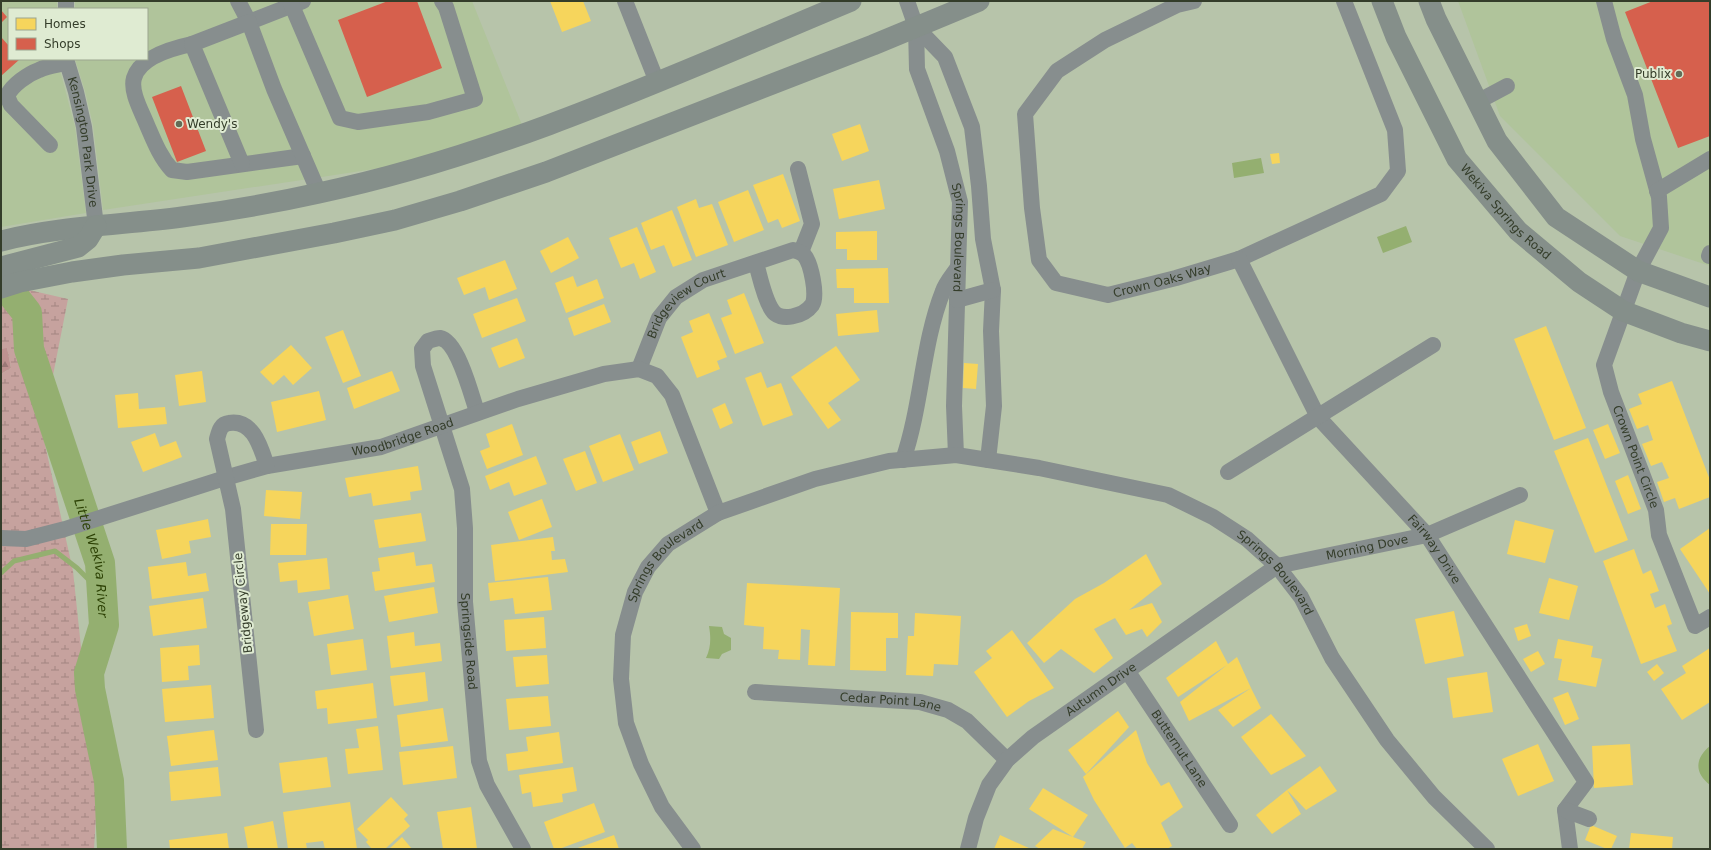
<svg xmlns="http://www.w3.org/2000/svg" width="1711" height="850" font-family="'DejaVu Sans',sans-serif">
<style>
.built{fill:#b0c49b}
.forest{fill:url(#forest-firs)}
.wetland{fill:url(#wetland-marsh)}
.water{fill:#94af70}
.homes{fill:#f6d55c}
.shops{fill:#d6604d}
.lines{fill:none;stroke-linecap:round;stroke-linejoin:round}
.stream{stroke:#94af70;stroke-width:5}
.river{stroke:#94af70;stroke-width:30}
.minor{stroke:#878e8e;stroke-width:16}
.major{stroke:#858f8a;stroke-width:21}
.poi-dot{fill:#626c57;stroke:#dfebd2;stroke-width:1.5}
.labels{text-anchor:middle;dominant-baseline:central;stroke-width:4;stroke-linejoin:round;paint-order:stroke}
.poi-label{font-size:12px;fill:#343d2a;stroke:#dfebd2;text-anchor:end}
.street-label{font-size:12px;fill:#343d2a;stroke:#dfebd2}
.water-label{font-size:13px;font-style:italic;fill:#2c4104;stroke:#dfebd2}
</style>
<defs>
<pattern id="forest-firs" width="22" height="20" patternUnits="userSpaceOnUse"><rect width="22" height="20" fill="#bd9290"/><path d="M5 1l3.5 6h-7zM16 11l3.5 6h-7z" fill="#9a7876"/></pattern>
<pattern id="wetland-marsh" width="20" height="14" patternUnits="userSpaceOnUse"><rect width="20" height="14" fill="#c6a29e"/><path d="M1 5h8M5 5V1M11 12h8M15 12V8" fill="none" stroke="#a28581"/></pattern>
</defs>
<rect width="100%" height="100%" fill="#b7c4aa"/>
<path class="built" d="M 1,1 L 57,1 L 57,9 L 9,9 L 9,59 L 57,59 L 75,127 L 86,213 L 1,227 Z
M 75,1 L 472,1 L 522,125 L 394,166 L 103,210 L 93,125 L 85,91 L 75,59 L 147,59 L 147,9 L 75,9 Z
M 1458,1 L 1710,1 L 1710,266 L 1620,236 L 1500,116 Z"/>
<path class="forest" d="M 7,347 L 11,368 L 1,374 L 1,349 Z"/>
<path class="wetland" d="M 29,290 L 68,299 L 42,431 L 73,571 L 97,800 L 94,849 L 1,849 L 1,374 L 11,368 L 7,348 L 1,349 L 1,298 Z"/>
<path class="water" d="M 1261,158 L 1264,173 L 1234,178 L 1232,163 Z
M 1406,226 L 1412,242 L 1383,253 L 1377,237 Z
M 709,626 L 722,627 L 724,634 L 731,638 L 731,650 L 722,654 L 719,659 L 706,658 C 711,647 711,638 709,626 Z
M 1710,746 L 1710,785 C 1694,773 1695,758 1710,746 Z"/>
<path class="homes" d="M 550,1 L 583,1 L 591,21 L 562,32 Z
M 860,124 L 869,151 L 842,161 L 832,134 Z
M 1279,153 L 1280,163 L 1272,164 L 1270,154 Z
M 783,174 L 800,221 L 782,228 L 778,219 L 768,223 L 753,185 Z
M 879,180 L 885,209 L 839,219 L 833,189 Z
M 748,190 L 764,230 L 734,242 L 718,202 Z
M 696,199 L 699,208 L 712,204 L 728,245 L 696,257 L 677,207 Z
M 672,210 L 692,260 L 673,267 L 664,245 L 651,250 L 641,223 Z
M 637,227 L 656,272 L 640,279 L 634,263 L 621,268 L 609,238 Z
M 877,231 L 877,260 L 847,260 L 847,249 L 836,249 L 836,232 Z
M 568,237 L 579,258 L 551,273 L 540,251 Z
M 505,260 L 517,289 L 489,300 L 485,287 L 464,295 L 457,278 Z
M 888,268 L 889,303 L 854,303 L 854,288 L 837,288 L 836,269 Z
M 573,276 L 577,287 L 597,279 L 604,298 L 566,313 L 555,283 Z
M 744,293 L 764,343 L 735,354 L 721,318 L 732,314 L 727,300 Z
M 517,298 L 526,321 L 482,338 L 473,314 Z
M 604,304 L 611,322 L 574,336 L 568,318 Z
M 877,310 L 879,332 L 838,336 L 836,314 Z
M 709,313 L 727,357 L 717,361 L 720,369 L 697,378 L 681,337 L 693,332 L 689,321 Z
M 1546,326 L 1586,428 L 1554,440 L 1514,339 Z
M 343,330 L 361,376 L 343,383 L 325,337 Z
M 517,338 L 525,358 L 499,368 L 491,348 Z
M 291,345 L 312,368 L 293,385 L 284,375 L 273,385 L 260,372 Z
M 836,346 L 860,380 L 828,403 L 841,420 L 828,429 L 791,377 Z
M 964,363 L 978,364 L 976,389 L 963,388 Z
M 202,371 L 206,402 L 179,406 L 175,375 Z
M 392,371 L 400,391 L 354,409 L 347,388 Z
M 761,372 L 767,388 L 781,383 L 793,415 L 763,426 L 745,378 Z
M 1672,381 L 1710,480 L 1710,497 L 1679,509 L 1675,498 L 1664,502 L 1657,482 L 1669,478 L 1662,462 L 1651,466 L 1642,444 L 1653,440 L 1648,425 L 1637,429 L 1629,409 L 1642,404 L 1638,394 Z
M 319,391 L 326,420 L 277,432 L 271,402 Z
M 138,393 L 139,409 L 165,407 L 167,424 L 118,428 L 115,395 Z
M 725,403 L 733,423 L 720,429 L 712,409 Z
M 512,424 L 523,455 L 487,469 L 480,451 L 490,447 L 486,434 Z
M 1608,424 L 1620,453 L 1605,459 L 1593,430 Z
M 660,431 L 668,453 L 639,464 L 631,442 Z
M 155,433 L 160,447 L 176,441 L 182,457 L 143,472 L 131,442 Z
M 620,434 L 634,470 L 603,482 L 589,446 Z
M 1588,438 L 1628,540 L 1595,553 L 1554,451 Z
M 585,451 L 597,483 L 576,491 L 563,459 Z
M 536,456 L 547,484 L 514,496 L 509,482 L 490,490 L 485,476 Z
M 418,466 L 422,490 L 410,492 L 411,500 L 373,506 L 371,493 L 349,497 L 345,478 Z
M 1628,475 L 1641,509 L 1628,514 L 1615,481 Z
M 266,490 L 302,492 L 300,519 L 264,516 Z
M 542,499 L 552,527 L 519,540 L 508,512 Z
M 421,513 L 426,541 L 379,548 L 374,520 Z
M 208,519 L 211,537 L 189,541 L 191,553 L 162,559 L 156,530 Z
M 1515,520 L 1554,530 L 1545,563 L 1507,554 Z
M 271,524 L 307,524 L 306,555 L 270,555 Z
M 1710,528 L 1710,594 L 1680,549 Z
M 553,537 L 555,551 L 551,551 L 552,560 L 565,559 L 568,572 L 495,581 L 491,545 Z
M 1634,549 L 1643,574 L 1651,570 L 1659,591 L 1650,594 L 1655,608 L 1665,604 L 1672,624 L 1667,626 L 1677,651 L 1641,664 L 1603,561 Z
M 414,552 L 416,566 L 432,564 L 435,582 L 375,591 L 372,572 L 380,571 L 378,558 Z
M 1146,554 L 1162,584 L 1129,610 L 1152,603 L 1162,622 L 1147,637 L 1142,629 L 1126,635 L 1115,618 L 1094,629 L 1113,658 L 1094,673 L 1061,649 L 1044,663 L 1027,643 L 1075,599 L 1104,583 Z
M 327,558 L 330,589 L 298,593 L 297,580 L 280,582 L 278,563 Z
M 186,562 L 188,576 L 206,573 L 209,591 L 152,599 L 148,567 Z
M 548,577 L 552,610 L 515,614 L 513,598 L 490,601 L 488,583 Z
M 1549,578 L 1578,586 L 1569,620 L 1539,613 Z
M 747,583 L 840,588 L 835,666 L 808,665 L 810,630 L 801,629 L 800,660 L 778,659 L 779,650 L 763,649 L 764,627 L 744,625 Z
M 434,587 L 438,613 L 389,622 L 384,596 Z
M 348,595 L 354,629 L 314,636 L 308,602 Z
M 203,598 L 207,628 L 153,636 L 149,606 Z
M 1454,611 L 1464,656 L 1425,664 L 1415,619 Z
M 851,612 L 898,613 L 898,638 L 886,638 L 886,671 L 850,670 Z
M 915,613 L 961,616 L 958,665 L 934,664 L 933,676 L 906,675 L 908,636 L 914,636 Z
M 544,617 L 546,648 L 506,651 L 504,620 Z
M 1527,624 L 1531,636 L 1518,641 L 1514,628 Z
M 1012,630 L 1054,688 L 1029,701 L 1007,717 L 974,672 L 992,658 L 986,651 Z
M 414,632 L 415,646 L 440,643 L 442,661 L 391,668 L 387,636 Z
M 363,639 L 367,670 L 331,675 L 327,644 Z
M 1558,639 L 1593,646 L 1591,657 L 1602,659 L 1596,687 L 1558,680 L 1562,659 L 1554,658 Z
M 1216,641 L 1228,664 L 1237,657 L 1251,688 L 1261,708 L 1233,727 L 1218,710 L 1251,688 L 1189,721 L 1180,702 L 1227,665 L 1178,697 L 1166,678 Z
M 199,645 L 200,665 L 188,666 L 189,680 L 162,682 L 160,648 Z
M 1710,648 L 1710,702 L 1682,720 L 1661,689 L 1686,673 L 1682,666 Z
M 1538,651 L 1545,664 L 1531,672 L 1523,659 Z
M 547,655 L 549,684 L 516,687 L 513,657 Z
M 1657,664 L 1664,673 L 1654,681 L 1647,672 Z
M 425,672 L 428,701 L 394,706 L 390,676 Z
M 1487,672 L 1493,712 L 1453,718 L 1447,678 Z
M 373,683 L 377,718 L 328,724 L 327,708 L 317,709 L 315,691 Z
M 211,685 L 214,718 L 165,722 L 162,689 Z
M 1568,692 L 1579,719 L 1565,725 L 1553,698 Z
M 548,696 L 551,726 L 509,730 L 506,699 Z
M 443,708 L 448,741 L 401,747 L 397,715 Z
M 1118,711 L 1129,727 L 1086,774 L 1068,750 Z
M 1271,714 L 1306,756 L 1271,775 L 1241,737 Z
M 378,726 L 383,770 L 348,774 L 345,749 L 359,748 L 356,729 Z
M 214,730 L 218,760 L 171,766 L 167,736 Z
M 1136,730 L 1147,763 L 1161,786 L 1169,782 L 1183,807 L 1161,823 L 1172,846 L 1167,849 L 1137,849 L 1132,843 L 1125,848 L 1094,800 L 1083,777 Z
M 559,732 L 563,763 L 508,771 L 506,754 L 528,751 L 526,737 Z
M 1538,744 L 1554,781 L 1518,796 L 1502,759 Z
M 1630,744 L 1633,785 L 1594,788 L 1592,746 Z
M 453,746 L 457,778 L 403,785 L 399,752 Z
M 327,757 L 331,787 L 283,793 L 279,763 Z
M 1320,766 L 1337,791 L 1306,810 L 1287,790 L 1301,814 L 1272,834 L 1256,815 L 1287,790 Z
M 218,767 L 221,796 L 171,801 L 169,772 Z
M 573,767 L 577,791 L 562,794 L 563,802 L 533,807 L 531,792 L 522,794 L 519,775 Z
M 1043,788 L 1088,815 L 1073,837 L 1029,809 Z
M 391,797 L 408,815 L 404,819 L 410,826 L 385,849 L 372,849 L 366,842 L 368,840 L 357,829 Z
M 350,802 L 357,849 L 325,849 L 323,841 L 306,843 L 307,849 L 288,849 L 283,812 Z
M 594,803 L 605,832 L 559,849 L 554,849 L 544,822 Z
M 471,807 L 477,849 L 443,849 L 437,812 Z
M 273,821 L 278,849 L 248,849 L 244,827 Z
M 1591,825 L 1617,836 L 1611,849 L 1607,849 L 1585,840 Z
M 1053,829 L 1073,837 L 1086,842 L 1082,849 L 1040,849 L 1035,846 Z
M 227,833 L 229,849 L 170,849 L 169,840 Z
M 1631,833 L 1673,837 L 1672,849 L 1629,849 Z
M 614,835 L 619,849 L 575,849 Z
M 1000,835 L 1031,849 L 994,849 Z
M 402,837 L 412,849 L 389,849 Z"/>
<path class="shops" d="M 388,1 L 417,1 L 442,68 L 367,97 L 338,20 Z
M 1653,1 L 1710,1 L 1710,136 L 1678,148 L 1625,12 Z
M 1,10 L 7,17 L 1,23 Z
M 1,37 L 9,46 L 9,59 L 20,59 L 1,76 Z
M 181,86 L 206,151 L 177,162 L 152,97 Z"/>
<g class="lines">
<path class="stream" d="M 1,573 L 14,561 L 55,551 L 77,568 L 102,593"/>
<path class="river" id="s1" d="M 1,280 L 27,313 L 29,349 L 100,563 L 104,625 L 89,673 L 90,689 L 109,781 L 112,849"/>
<g class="minor">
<path d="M 238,1 L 249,22 L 303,1"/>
<path d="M 290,1 L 340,118 L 358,122 L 428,112 L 475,99 L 446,7 L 442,1"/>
<path d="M 625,1 L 657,82"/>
<path id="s2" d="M 907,1 L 916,27 L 917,69 L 947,151 L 960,202 L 954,406 L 956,455"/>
<path id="s3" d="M 1194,1 L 1177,5 L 1105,40 L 1057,71 L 1025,114 L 1032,208 L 1039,260 L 1056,283 L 1108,295 L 1176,278 L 1239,259 L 1381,194 L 1398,171 L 1395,130 L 1344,1"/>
<path id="s4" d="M 1604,1 L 1614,39 L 1635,95 L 1643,139 L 1659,197 L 1661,228 L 1638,271 L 1604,365 L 1611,392 L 1656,510 L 1659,535 L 1695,626 L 1710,617"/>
<path d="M 66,9 L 66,1"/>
<path d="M 916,27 L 945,57 L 972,127 L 979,186 L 983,239 L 993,290 L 991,331 L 994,406 L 988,460"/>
<path d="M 192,44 C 173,48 140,57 134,78 C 130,92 142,112 147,125 C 154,141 160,157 172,170 L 187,172 L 303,156"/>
<path id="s5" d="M 66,59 L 76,92 L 84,127 L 96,226"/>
<path d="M 1477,102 L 1507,86"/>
<path d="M 50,145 L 11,105 L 7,96 C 12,85 28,74 39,70 C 47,66 57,65 66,63"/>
<path d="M 242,164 L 192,44 L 249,22 L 274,89 L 319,193"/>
<path d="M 798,169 L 812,224 L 801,252"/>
<path d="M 1657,191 L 1710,159"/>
<path d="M 1709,256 L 1710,253"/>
<path id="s6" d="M 1239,259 L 1318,417 L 1427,535 L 1586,782 L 1565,810 L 1570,849"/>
<path d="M 957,300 L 993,290"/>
<path id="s7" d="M 639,369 L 659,318 L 676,297 L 703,280 L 793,250 C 797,251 801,252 804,255 C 811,263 818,296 812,305 C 804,316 780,323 772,310 C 764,298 760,277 756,263"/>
<path id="s8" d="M 477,412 C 472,397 458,341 440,338 C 437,338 431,340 428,341 L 422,349 L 423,366 L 462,489 L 465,528 L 465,602 L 479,761 L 487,785 L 523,849"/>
<path d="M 903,460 C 922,405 922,344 943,291 C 946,282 953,275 958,267"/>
<path d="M 1228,472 L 1433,345"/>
<path id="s9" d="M 1,538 L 26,539 L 65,529 L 225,478 L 267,466 L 381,447 L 518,399 L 604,374 L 639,369 L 657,376 L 672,395 L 718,513"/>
<path id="s10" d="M 1128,672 L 1230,825"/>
<path id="s11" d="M 755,692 L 920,702 L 948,710 L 967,721 L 1007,760"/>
<path d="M 256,730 L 233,509 L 217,439 C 219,432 220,424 229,423 C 254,419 261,449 267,466"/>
<path d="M 1565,810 L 1589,819"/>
<path id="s12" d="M 693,849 L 662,807 L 641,764 L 626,723 L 621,679 L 623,635 L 635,592 L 648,567 L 668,544 L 718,513 L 815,479 L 889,461 L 956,455 L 1039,468 L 1168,495 L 1213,517 L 1247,539 L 1277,566 L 1301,597 L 1332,658 L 1387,740 L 1434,797 L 1487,849"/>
<path id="s13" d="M 968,849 L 976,818 L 989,785 L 1007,760 L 1033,737 L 1277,566 L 1427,535 L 1520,495"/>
</g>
<g class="major">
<path id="s14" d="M 1382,1 L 1396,37 L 1457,159 L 1518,231 L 1579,282 L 1623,311 L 1681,333 L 1710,341"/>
<path d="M 1429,1 L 1436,19 L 1497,141 L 1556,217 L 1638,271 L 1710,297"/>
<path d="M 1,241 C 60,226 122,225 182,217 C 228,211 274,203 319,193 C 504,154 676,74 851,1"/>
<path d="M 1,267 L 78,247 L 88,239 L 96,226"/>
<path d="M 1,288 L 20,282 L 72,272 L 123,265 L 199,258 L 334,233 L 395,220 L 460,201 L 546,172 L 873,45 L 979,1"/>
</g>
</g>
<g class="poi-dot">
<circle cx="1679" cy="74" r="4"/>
<circle cx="179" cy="124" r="4"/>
</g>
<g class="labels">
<g class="poi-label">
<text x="1671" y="74">Publix</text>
<text x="187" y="124" text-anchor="start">Wendy's</text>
</g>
<g class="street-label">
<text stroke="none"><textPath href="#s5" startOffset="85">Kensington Park Drive</textPath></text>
<text stroke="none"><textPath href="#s14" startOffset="247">Wekiva Springs Road</textPath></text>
<text stroke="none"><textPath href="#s2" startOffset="245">Springs Boulevard</textPath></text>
<text stroke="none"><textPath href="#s3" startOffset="493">Crown Oaks Way</textPath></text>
<text stroke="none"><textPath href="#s7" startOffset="85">Bridgeview Court</textPath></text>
<text stroke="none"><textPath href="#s9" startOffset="416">Woodbridge Road</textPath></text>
<text stroke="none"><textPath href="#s4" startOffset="481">Crown Point Circle</textPath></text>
<text stroke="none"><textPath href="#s13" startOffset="523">Morning Dove</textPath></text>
<text stroke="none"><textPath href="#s6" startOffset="353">Fairway Drive</textPath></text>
<text stroke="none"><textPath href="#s12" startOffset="321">Springs Boulevard</textPath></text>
<text stroke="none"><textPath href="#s12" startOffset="991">Springs Boulevard</textPath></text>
<text transform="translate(243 603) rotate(-96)">Bridgeway Circle</text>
<text stroke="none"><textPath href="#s8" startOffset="406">Springside Road</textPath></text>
<text stroke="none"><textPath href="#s13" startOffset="216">Autumn Drive</textPath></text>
<text stroke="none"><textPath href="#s11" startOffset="136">Cedar Point Lane</textPath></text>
<text stroke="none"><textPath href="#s10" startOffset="92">Butternut Lane</textPath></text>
</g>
<g class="water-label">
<text stroke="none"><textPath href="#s1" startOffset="297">Little Wekiva River</textPath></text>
</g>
</g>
<rect width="1711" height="850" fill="none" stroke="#343d2a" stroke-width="4"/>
<rect x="8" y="8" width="140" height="52" fill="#dfebd2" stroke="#9ba58f"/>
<rect x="16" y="18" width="20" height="12" fill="#f6d55c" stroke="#9ba58f"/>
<text x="44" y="28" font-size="12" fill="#343d2a">Homes</text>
<rect x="16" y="38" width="20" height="12" fill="#d6604d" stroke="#9ba58f"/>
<text x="44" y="48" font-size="12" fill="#343d2a">Shops</text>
</svg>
